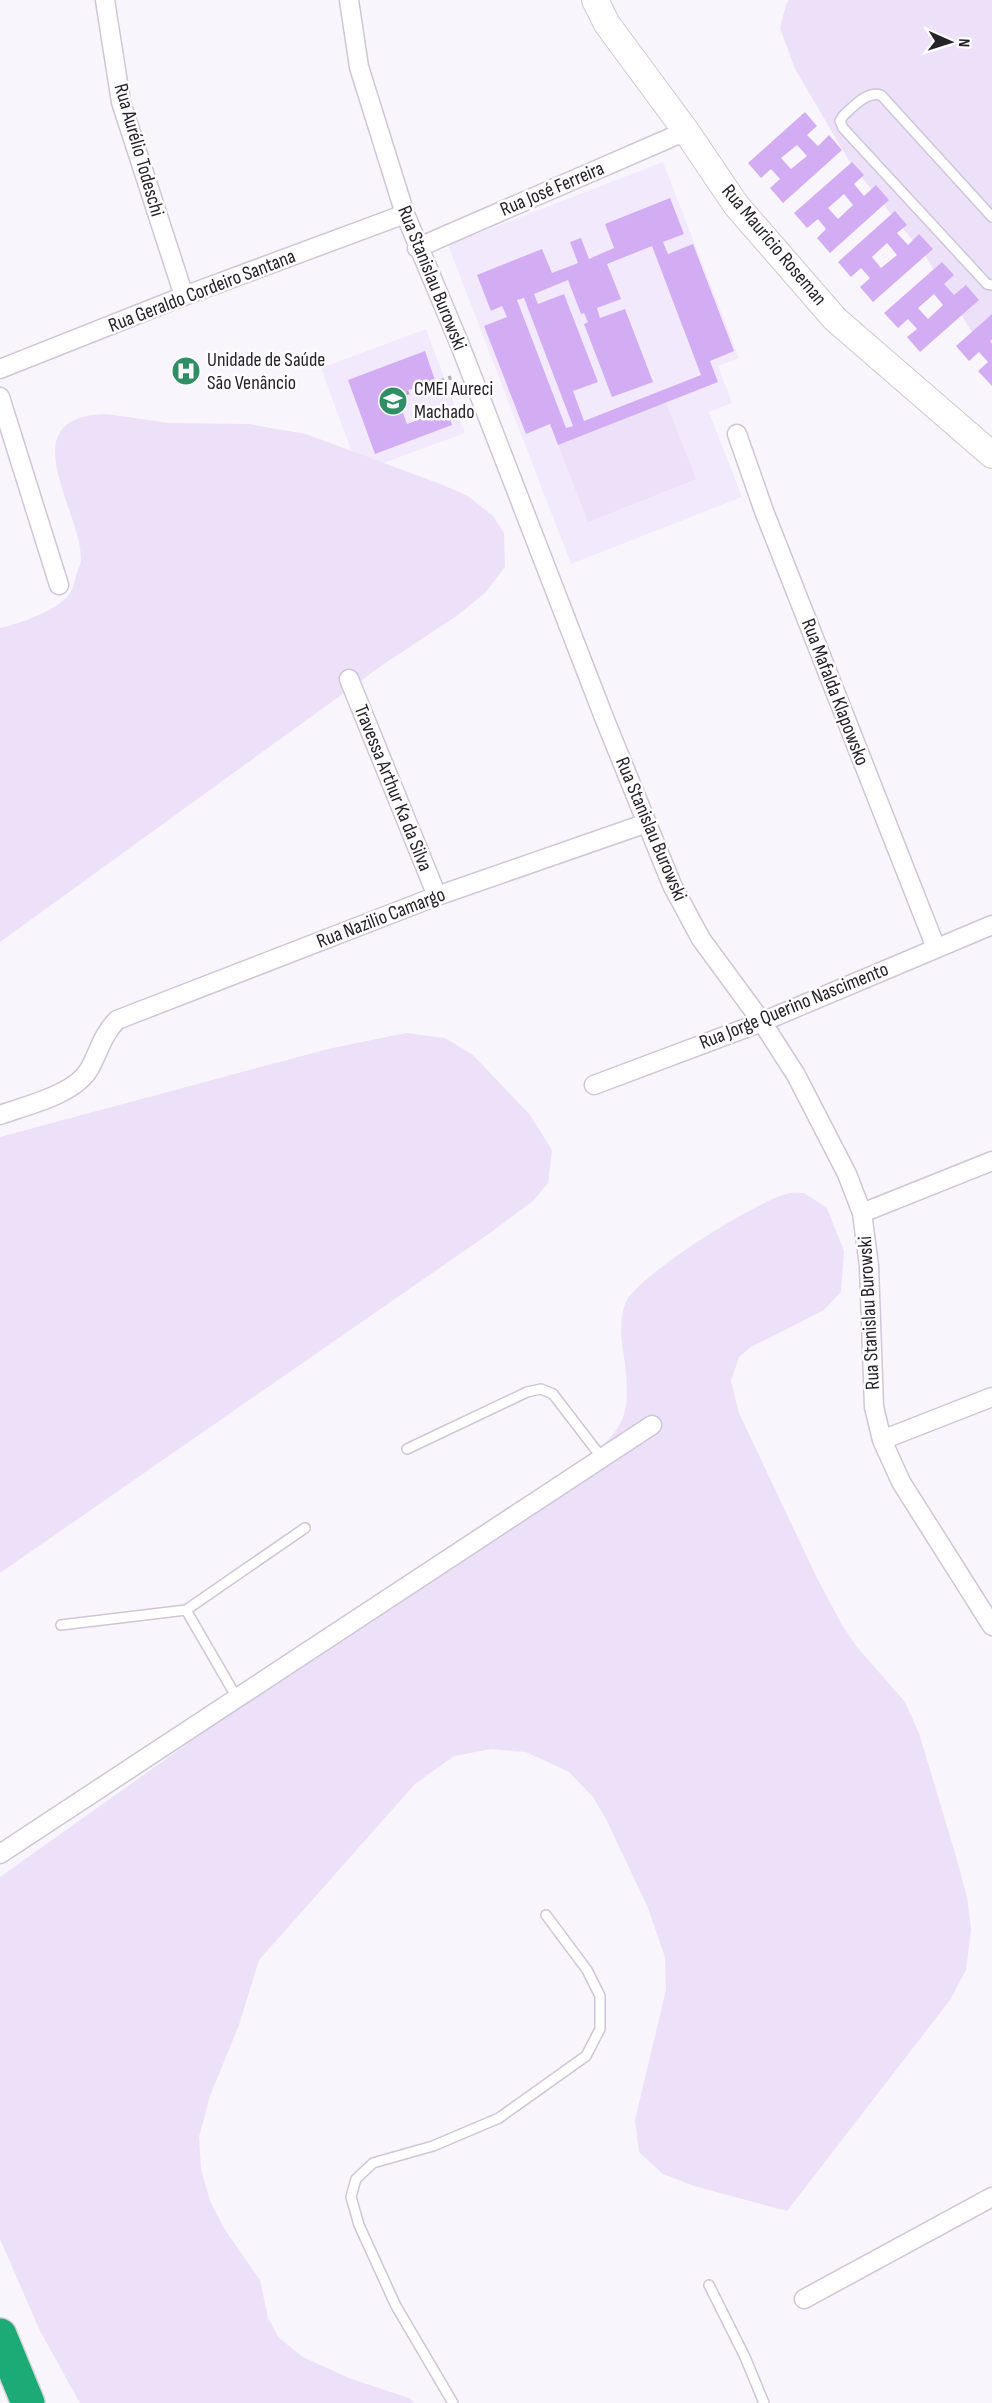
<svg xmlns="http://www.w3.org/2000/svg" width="992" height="2403" font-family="'Sofia Sans Condensed',sans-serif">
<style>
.built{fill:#f3e9fd}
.green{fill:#ede0f9}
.building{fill:#d3adf3;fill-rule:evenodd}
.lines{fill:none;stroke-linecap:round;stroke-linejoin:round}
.lane-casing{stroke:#cfc6d7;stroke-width:12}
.street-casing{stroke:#cfc6d7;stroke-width:21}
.secondary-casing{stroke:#cfc6d7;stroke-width:28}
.highway-casing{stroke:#d4d3d4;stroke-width:36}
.path{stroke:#ada9b0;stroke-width:4;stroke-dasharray:3 4.5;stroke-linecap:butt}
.lane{stroke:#fff;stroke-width:9}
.street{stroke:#fff;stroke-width:18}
.secondary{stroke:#fff;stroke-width:26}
.highway{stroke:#1cab76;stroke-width:33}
.labels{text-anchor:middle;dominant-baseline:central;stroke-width:5;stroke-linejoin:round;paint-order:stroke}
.street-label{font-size:20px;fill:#262229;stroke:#fff}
.poi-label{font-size:20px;fill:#262229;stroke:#fff;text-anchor:start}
</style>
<rect width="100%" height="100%" fill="#f9f5fc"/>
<path class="built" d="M 663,162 L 739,358 L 718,366 L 732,403 L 709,412 L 742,497 L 571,564 L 448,245 Z
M 426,329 L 465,433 L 359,472 L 321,368 Z"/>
<path class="green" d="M 789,0 L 992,0 L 992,365 L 926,257 L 851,164 L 795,69 L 780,28 L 786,5 Z
M 666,402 L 696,479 L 588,522 L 558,445 Z
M 107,414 L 169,423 L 248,424 L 306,434 L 443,485 L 468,496 L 493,516 L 504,533 L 505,567 L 485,593 L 458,615 L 384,664 L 0,942 L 0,628 C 19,624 63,609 72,590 C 74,585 75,578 77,573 C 78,569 81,564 81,559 C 81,509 8,416 107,414 Z
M 406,1033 L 445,1038 L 473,1055 L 530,1115 L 552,1150 L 548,1183 L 533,1201 L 490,1233 L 0,1573 L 0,1137 L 328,1049 Z
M 804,1193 L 827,1208 L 844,1251 L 841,1292 L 824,1310 L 751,1347 L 739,1357 L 731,1381 L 739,1413 L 817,1578 L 842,1625 L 857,1647 L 905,1702 L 919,1733 L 955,1853 L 967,1897 L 971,1930 L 966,1970 L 950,2000 L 787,2211 L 694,2186 L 663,2174 L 639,2152 L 635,2120 L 666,1990 L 665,1957 L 648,1908 L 606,1819 L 593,1797 L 569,1772 L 526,1752 L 491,1749 L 454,1756 L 415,1784 L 259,1960 L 239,2025 L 210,2096 L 199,2137 L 201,2169 L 210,2201 L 225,2230 L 260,2280 L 268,2318 L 279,2338 L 303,2357 L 349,2378 L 409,2398 L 415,2403 L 80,2403 L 40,2331 L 0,2239 L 0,1877 L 567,1474 C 619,1433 634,1427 624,1357 C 621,1338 619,1323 625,1304 C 635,1276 756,1202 786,1194 C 792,1192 798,1193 804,1193 Z"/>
<path class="building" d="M 805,112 L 817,126 L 807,135 L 818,146 L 829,135 L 842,150 L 783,203 L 770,188 L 780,179 L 771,169 L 761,178 L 748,163 ZM 797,145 L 807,156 L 791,169 L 781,158 Z
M 852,162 L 864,175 L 854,184 L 864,196 L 876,185 L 889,200 L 830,253 L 817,238 L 826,229 L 818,219 L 807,228 L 794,213 ZM 844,194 L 853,205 L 838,219 L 828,208 Z
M 670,198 L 684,234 L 663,242 L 668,254 L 693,244 L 734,351 L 710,361 L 718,382 L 558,445 L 550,424 L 526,434 L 484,326 L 507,317 L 502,306 L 491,311 L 477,275 L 542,249 L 552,273 L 578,263 L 570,242 L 581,238 L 589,259 L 614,248 L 605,224 ZM 652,246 L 701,375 L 584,421 L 573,391 L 598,382 L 564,294 L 538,304 L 534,294 L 568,280 L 581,314 L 584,313 L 588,322 L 584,324 L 612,397 L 653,382 L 625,309 L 600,318 L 597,308 L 621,299 L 607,264 ZM 524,298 L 573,426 L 566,428 L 517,300 Z
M 895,211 L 907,225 L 897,233 L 908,245 L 919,234 L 933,249 L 873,302 L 860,287 L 870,278 L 861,268 L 851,277 L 838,262 ZM 887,243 L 897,255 L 881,268 L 872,257 Z
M 942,262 L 954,275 L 944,284 L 954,295 L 966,285 L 979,300 L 920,352 L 907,337 L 917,329 L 908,319 L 898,328 L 884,313 ZM 934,294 L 943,305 L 928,319 L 918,308 Z
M 992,314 L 992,339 L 990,341 L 992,344 L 992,386 L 978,371 L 988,362 L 979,352 L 969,361 L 956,346 Z
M 425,351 L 435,380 L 396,395 L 407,424 L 447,409 L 452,425 L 375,454 L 348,380 Z"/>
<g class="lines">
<g class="lane-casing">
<path id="lane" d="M 992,217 L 881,95 C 866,91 853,107 843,116 L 840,121 L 843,128 L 987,284 L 992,285
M 407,1449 L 527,1392 L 541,1389 L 553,1394 L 602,1458
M 186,1610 L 237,1698
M 61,1625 L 186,1610 L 305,1528
M 709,2285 L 745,2357 L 764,2403
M 453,2403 L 396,2306 L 359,2225 L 351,2197 L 356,2179 L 373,2163 L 433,2146 L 499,2118 L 586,2056 L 600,2029 L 600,1996 L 587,1970 L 546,1915"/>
</g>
<g class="street-casing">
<path id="street" d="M 105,0 L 121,102 L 184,296
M 349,0 L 359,67 L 405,214 L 460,345 L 605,720 L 672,885 L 701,939 L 762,1022 L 796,1075 L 847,1174 L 862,1213 L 869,1266 L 874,1407 L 882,1440 L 901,1482 L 992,1626
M 417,248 L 686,131
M 0,369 L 184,296 L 405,214
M 0,397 L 59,585
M 737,434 L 764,511 L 936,948
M 349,679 L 437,896
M 594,1085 L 762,1022 L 992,925
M 0,1115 C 27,1105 75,1095 90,1068 C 99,1051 103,1034 117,1020 L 437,896 L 647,823
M 862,1213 L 992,1161
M 882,1440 L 992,1397
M 0,1854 L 652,1425
M 804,2299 L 992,2197"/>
</g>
<g class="secondary-casing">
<path id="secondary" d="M 595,0 L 607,24 L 686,131 L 736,205 L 835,319 L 992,455"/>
</g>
<g class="highway-casing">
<path id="highway" d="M 0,2335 L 28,2403"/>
</g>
<path class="path" d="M 399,396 L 452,377"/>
<use href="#lane" class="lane"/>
<use href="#street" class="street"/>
<use href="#secondary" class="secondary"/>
<use href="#highway" class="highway"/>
</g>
<defs>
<g id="hospital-disc" transform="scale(1.5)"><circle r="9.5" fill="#308e66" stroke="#fff"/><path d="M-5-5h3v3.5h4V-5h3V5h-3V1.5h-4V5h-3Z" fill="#fff"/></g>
<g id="school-disc" transform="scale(1.5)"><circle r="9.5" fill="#308e66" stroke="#fff"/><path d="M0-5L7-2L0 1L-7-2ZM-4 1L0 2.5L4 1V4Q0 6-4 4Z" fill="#fff"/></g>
</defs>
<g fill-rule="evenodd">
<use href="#hospital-disc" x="186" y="371"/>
<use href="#school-disc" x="393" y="401"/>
</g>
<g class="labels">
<g class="street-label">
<text transform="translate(139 150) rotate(74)">Rua Aurélio Todeschi</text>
<text transform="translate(552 189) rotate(-23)">Rua José Ferreira</text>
<text transform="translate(774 245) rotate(50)">Rua Mauricio Roseman</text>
<text transform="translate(432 278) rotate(68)">Rua Stanislau Burowski</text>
<text transform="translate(202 291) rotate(-21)">Rua Geraldo Cordeiro Santana</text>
<text transform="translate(835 692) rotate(69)">Rua Mafalda Klapowsko</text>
<text transform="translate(393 788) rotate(68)">Travessa Arthur Ka da Silva</text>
<text transform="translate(651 829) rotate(67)">Rua Stanislau Burowski</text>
<text transform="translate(381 918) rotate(-21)">Rua Nazilio Camargo</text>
<text transform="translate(794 1006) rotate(-22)">Rua Jorge Querino Nascimento</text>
<text transform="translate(869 1313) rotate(-93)">Rua Stanislau Burowski</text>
</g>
<g class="poi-label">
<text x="207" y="360">Unidade de Saúde<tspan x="207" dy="23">São Venâncio</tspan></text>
<text x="414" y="389">CMEI Aureci<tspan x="414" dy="23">Machado</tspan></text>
</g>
</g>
<g transform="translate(950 42) rotate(93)" stroke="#ffffff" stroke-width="4.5" paint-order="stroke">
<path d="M0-4.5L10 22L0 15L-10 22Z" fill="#262229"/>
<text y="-9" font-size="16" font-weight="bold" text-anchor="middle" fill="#262229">N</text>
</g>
</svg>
